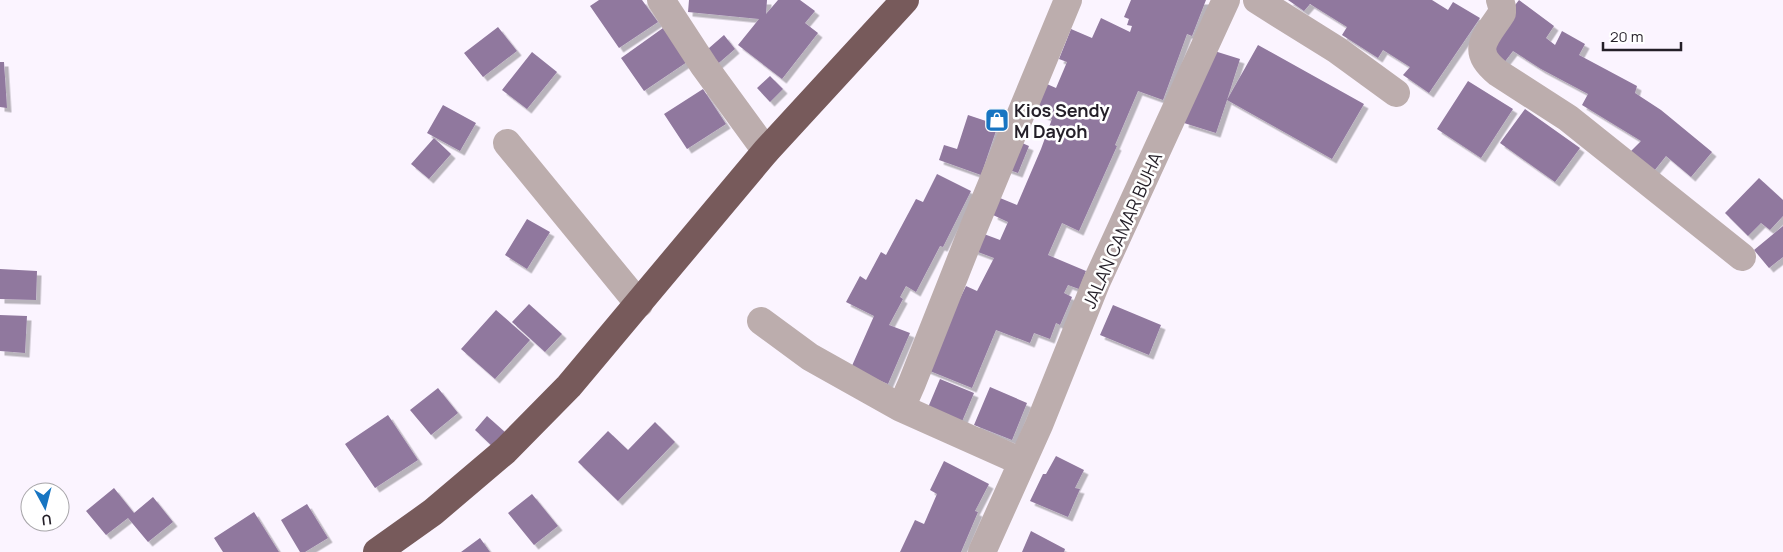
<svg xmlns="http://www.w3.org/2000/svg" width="1783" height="552" font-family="Manrope,sans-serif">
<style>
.building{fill:#90789e;filter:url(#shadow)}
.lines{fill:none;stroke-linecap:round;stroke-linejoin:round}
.street{stroke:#bcadad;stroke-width:28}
.highway{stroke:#775a5b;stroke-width:28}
.labels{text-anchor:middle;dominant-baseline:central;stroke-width:5;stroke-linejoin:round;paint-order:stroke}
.poi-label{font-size:18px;font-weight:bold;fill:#241f28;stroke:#fff;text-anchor:start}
.street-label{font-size:18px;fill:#241f28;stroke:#fff}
</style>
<defs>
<filter id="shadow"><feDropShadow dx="4.5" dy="4.5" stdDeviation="0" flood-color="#0004"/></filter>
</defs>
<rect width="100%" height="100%" fill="#fbf4ff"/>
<path class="building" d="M 599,0 L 642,0 L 658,22 L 619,48 L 590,6 Z
M 689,0 L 767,0 L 766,14 L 778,0 L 800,0 L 815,11 L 805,23 L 818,33 L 782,79 L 738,45 L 759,19 L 688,12 Z
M 1131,0 L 1206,0 L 1192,36 L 1187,34 L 1163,100 L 1138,91 L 1115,145 L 1117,146 L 1079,231 L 1062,223 L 1048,255 L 1086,271 L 1079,289 L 1068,285 L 1064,293 L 1072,297 L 1060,325 L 1056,323 L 1050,339 L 1034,333 L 1030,343 L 996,330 L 972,388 L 925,369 L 966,286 L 977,291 L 994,258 L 970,249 L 976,231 L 1000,240 L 1008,222 L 993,215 L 1000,198 L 1017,205 L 1041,149 L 1052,119 L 1029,109 L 1040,81 L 1056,88 L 1067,62 L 1059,59 L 1071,29 L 1092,38 L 1101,18 L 1130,32 L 1132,26 L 1127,25 L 1129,19 L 1124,17 Z
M 1288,0 L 1432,0 L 1448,10 L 1453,2 L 1480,18 L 1429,93 L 1403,75 L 1410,67 L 1383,50 L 1378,58 L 1342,35 L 1347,27 L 1310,4 L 1304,11 Z
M 1519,0 L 1554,26 L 1546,38 L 1555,45 L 1562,31 L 1585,44 L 1579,55 L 1637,86 L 1635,93 L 1661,110 L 1712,152 L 1691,177 L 1666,156 L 1654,171 L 1630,152 L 1641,141 L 1582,105 L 1588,94 L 1541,69 L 1513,51 L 1503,64 L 1482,48 Z
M 498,27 L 517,51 L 483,77 L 464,53 Z
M 663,28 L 687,62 L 644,91 L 621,58 Z
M 724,35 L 735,49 L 713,68 L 701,55 Z
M 1258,45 L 1364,104 L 1332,159 L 1227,100 L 1216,133 L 1184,123 L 1208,49 L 1240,59 L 1227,100 Z
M 532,52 L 557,72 L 527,109 L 502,90 Z
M 0,62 L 4,62 L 7,108 L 0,107 Z
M 770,76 L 783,89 L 770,102 L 757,88 Z
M 1468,81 L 1513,109 L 1481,158 L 1437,129 Z
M 703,89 L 726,124 L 687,149 L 664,114 Z
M 443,105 L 476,123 L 460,151 L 427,133 Z
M 1525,109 L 1580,148 L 1555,182 L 1500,143 Z
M 968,115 L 998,125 L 981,175 L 939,160 L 944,145 L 957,149 Z
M 434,138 L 451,154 L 429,179 L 411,164 Z
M 1013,139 L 1029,146 L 1018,173 L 1001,167 Z
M 937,174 L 971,191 L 943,247 L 940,246 L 916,292 L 906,286 L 900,297 L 903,299 L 889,325 L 910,333 L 888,384 L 851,368 L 874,316 L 846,302 L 860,276 L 866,280 L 881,252 L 886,255 L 916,199 L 923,202 Z
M 1759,178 L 1783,200 L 1783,216 L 1770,230 L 1761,223 L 1748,236 L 1725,213 Z
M 527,219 L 550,232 L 527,269 L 505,255 Z
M 1783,226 L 1783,257 L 1769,268 L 1754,250 Z
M 0,269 L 37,271 L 36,300 L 0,299 Z
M 529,304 L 562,334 L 545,352 L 512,322 Z
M 1113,305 L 1161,325 L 1149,355 L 1100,335 Z
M 496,310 L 530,340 L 495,379 L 461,349 Z
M 0,315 L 27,316 L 25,353 L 0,351 Z
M 940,379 L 974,393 L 958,431 L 924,417 Z
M 990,387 L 1027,403 L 1012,440 L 974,425 Z
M 438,388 L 458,413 L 431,435 L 410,410 Z
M 388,415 L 418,460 L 375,488 L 345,444 Z
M 487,416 L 506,433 L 493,447 L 475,430 Z
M 655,422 L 675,442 L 618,501 L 578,462 L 608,431 L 628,450 Z
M 1056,456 L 1084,470 L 1075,488 L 1080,489 L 1068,517 L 1030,501 L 1043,474 L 1046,474 Z
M 944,461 L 989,484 L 975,511 L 978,512 L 961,552 L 900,552 L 915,520 L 924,524 L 937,494 L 930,490 Z
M 114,488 L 134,513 L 153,497 L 173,522 L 148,542 L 128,518 L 106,535 L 86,511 Z
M 532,494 L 558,526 L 534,545 L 508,513 Z
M 307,504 L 328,538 L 305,552 L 300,552 L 281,520 Z
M 254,512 L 279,552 L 223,552 L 214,538 Z
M 1031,531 L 1065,549 L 1064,552 L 1022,552 Z
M 480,538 L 490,552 L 461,552 Z"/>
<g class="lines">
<path class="street" d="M 661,0 L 704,66 L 766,151
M 1257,0 L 1337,50 L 1396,93
M 1500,0 L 1502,7 L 1502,13 C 1486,38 1469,50 1498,73 L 1568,118 L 1742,257
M 507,143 L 639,304
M 761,321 L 810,357 L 901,408
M 1022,462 L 901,408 L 912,383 L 969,239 L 1068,0
M 982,552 L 1039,425 L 1096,283 L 1226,0"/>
<path class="highway" d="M 377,552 L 433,512 L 505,451 L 569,386 L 766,151 L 905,0"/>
</g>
<defs>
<g id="shop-square" transform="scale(1.25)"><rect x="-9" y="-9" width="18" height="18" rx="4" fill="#1775c2" stroke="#fff"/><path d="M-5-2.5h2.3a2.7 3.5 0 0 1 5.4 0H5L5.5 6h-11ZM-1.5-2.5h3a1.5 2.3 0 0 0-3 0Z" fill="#fff"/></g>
</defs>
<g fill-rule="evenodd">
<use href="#shop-square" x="997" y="120"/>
</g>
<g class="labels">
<g class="poi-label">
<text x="1014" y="110">Kios Sendy<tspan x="1014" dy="21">M Dayoh</tspan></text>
</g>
<g class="street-label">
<text transform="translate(1122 230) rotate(-66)">JALAN CAMAR BUHA</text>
</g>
</g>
<g transform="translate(45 507) rotate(173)"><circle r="24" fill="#ffffff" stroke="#a7a5a9"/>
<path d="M0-4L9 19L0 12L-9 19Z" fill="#1775c2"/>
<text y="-8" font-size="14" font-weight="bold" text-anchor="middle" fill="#241f28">U</text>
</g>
<path d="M1603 42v8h78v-8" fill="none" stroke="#241f28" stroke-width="2.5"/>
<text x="1610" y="42" font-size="15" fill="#241f28" stroke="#ffffff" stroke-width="4" paint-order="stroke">20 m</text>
</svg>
